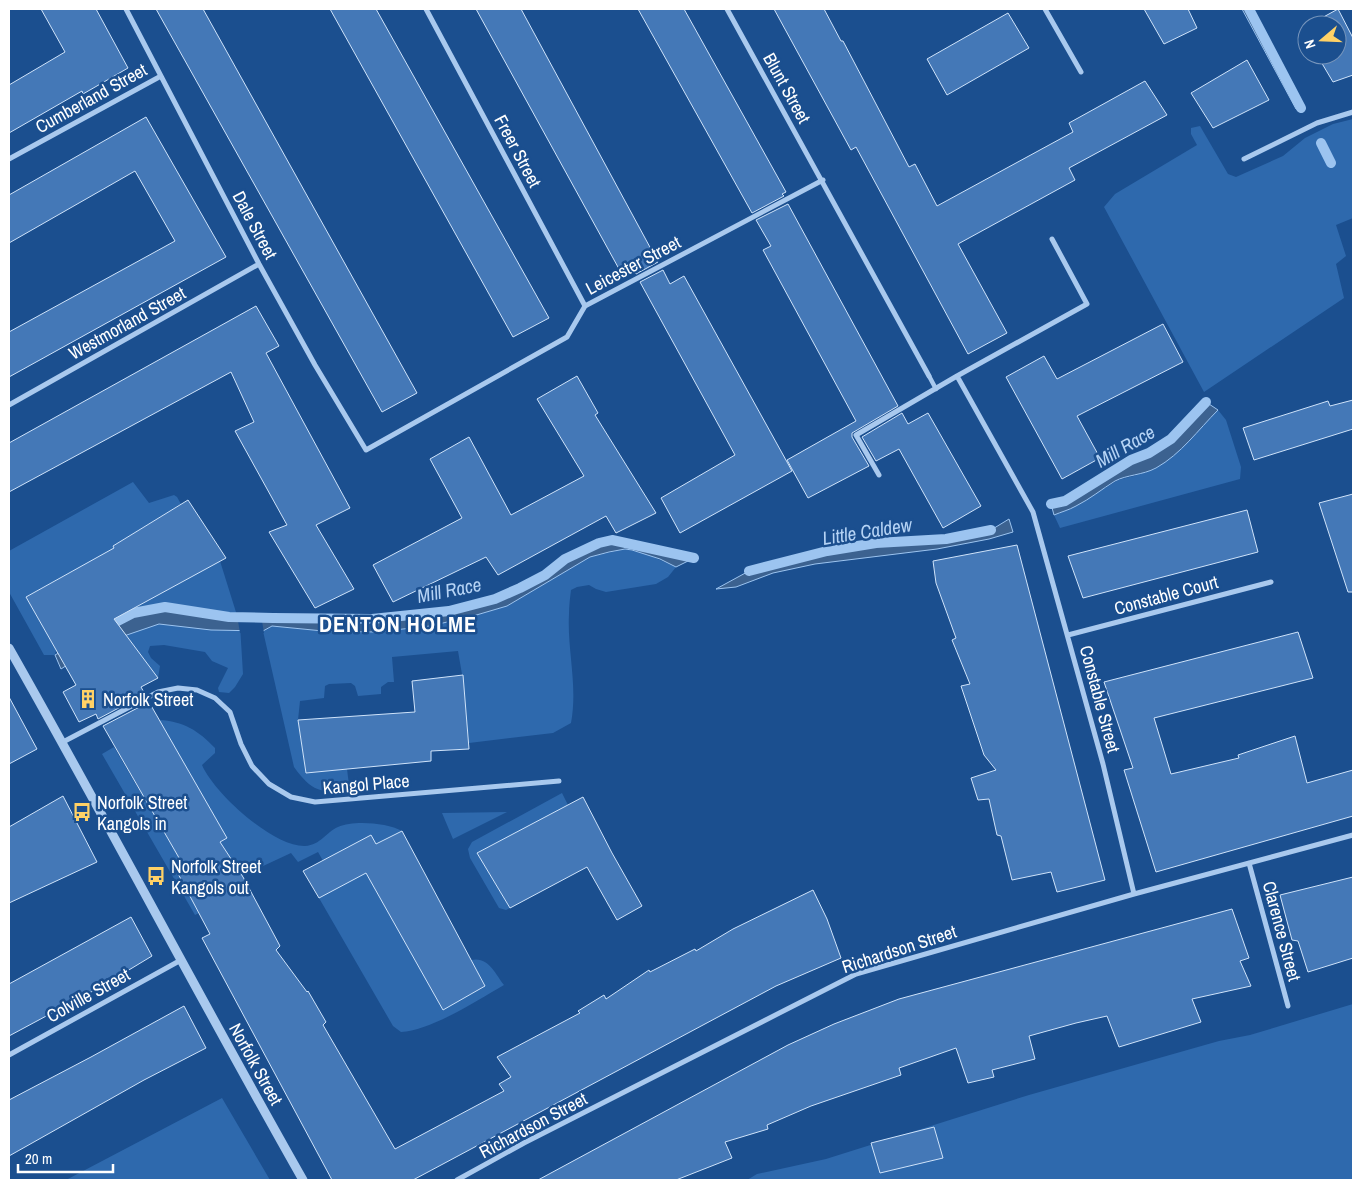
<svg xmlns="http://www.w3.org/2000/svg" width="1362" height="1189" font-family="'Archivo Narrow',sans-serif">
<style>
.green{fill:#2e69ad;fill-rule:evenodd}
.water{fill:#3c6290;stroke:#9cc4f0}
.pier{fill:#1b4f8f}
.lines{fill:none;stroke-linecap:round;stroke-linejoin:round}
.stream{stroke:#9cc4f0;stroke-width:10}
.building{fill:#4478b7;stroke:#cfe3fa}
.pedestrian{stroke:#a9c9ee;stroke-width:4.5}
.minor{stroke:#a9c9ee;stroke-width:5}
.tertiary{stroke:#a9c9ee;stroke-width:9}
.labels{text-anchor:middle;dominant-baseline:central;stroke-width:5;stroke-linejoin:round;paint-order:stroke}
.street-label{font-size:18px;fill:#fff;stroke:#1b4f8f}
.poi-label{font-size:18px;fill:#fff;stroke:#1b4f8f;text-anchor:start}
.water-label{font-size:19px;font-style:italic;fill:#b5d3f5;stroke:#1b4f8f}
.district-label{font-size:22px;font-weight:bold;letter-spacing:1px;fill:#fff;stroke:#1b4f8f}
</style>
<rect width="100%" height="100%" fill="#1b4f8f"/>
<path class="green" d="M 1353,119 L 1353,218 L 1336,225 L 1346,256 L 1336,264 L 1344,298 L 1204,392 L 1104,207 L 1115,194 L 1197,145 L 1191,134 L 1191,128 L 1200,126 L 1228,174 L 1236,177 L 1283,156 L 1305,138 L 1333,124 Z
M 1218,410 L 1226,420 L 1241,467 L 1240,479 L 1060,528 L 1054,515 L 1076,506 L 1118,480 L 1134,476 L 1155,469 L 1184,446 L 1198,429 Z
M 133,482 L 149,503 L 174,495 L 177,497 L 181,504 L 113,546 L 220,561 L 240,625 L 243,674 L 235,687 L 229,693 L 219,692 L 218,688 L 228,668 L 212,661 L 205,652 L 164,645 L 150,646 L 148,652 L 151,658 L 160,666 L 158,678 L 76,686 L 56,650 L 55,655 L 44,655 L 9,592 L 9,551 ZM 74,570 L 56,650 L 26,597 Z
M 625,549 L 644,553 L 676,567 L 668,577 L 656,584 L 606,592 L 596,589 L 589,585 L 577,587 L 571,590 C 570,598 569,606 569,614 C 567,650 578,686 571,723 L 553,733 L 469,743 L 463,680 L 458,651 L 392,657 L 394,682 L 388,682 L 381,687 L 381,694 L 358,696 L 355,686 L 351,683 L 329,684 L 325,686 L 324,698 L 300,701 L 298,720 L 306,773 L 347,769 L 350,793 C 320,792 312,792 294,767 L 263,631 L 272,626 L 323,631 L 376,632 L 430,626 L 473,616 L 507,606 L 590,557 Z
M 159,720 C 183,721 199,731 215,748 L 215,753 L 202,765 C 214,793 273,847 305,846 C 321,845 326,832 338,827 C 354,820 387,823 402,831 L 376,844 L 358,858 L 443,1009 L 485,986 L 471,960 C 488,956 495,973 504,985 C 478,1000 430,1031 401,1032 L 393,1026 L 319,898 L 338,887 L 318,852 L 298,862 L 291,853 L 242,876 L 220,842 L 227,838 Z
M 114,747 L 182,863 L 175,868 L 199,913 L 195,915 L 102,754 Z
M 562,793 L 568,805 L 477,853 L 510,908 L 506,910 L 499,908 L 470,858 L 468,849 L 472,842 Z
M 507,812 L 453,839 L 442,813 Z
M 1353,1004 L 1353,1180 L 747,1180 L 757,1174 L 826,1159 L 1029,1095 L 1219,1041 L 1250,1035 Z
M 222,1098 L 270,1180 L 66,1180 Z"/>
<path class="water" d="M 1242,9 L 1249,9 L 1301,108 L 1296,109 Z
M 1206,402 L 1218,410 C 1198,430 1181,454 1156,468 C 1143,475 1126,475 1115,481 C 1102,489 1090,499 1076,506 C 1069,510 1061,512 1054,515 L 1051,504 L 1065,501 L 1131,460 L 1149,453 L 1171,439 Z
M 1009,519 L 1013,532 L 989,539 L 937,549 L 815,564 L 773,573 L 736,587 L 716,589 L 749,571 L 827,551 L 876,543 L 946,538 L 991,530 Z
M 612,540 L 694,558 L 676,567 L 660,559 L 632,550 L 625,549 L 609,552 L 590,557 L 507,606 L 473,616 L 430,626 L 376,632 L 323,631 L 272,626 L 263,631 L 211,630 L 159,624 L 118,638 L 84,654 L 61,669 L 55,655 L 133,613 L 165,607 L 229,617 L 269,618 L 372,619 L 449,611 L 495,599 L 520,588 L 545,575 L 565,559 L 599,543 Z"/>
<path class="pier" d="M 237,615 L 261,615 L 264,633 L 240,633 Z"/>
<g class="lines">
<path class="stream" d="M 1249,9 L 1301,108
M 1321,143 L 1331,163
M 1051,504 L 1065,501 L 1131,460 L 1149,453 L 1171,439 L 1206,402
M 749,571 L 827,551 L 876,543 L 946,539 L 991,530
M 104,628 L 133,613 L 165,607 L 229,617 L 273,618 L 372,619 L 449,611 L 495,599 L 520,588 L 545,575 L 565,559 L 599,543 L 612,540 L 694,558"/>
</g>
<path class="building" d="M 41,9 L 96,9 L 128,68 L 83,94 L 82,91 L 9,133 L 9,85 L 65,52 Z
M 156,9 L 203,9 L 417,393 L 382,412 Z
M 330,9 L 376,9 L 549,318 L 513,337 Z
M 476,9 L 521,9 L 658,262 L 636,274 L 635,272 L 624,278 Z
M 638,9 L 684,9 L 786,192 L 782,194 L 784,196 L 752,213 Z
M 774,9 L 824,9 L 841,41 L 843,41 L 909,167 L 915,164 L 937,206 L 1073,132 L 1069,123 L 1145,81 L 1167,115 L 1069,168 L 1075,180 L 958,244 L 1007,333 L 968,354 L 856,147 L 851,150 Z
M 1144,9 L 1188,9 L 1197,28 L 1164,44 Z
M 1338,9 L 1353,38 L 1353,75 L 1333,82 L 1317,55 L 1337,55 L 1337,25 L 1309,25 Z
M 1008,13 L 1029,48 L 947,95 L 927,59 Z
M 1247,60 L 1269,100 L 1213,128 L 1191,93 Z
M 146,117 L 226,257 L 9,377 L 9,332 L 175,241 L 135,171 L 9,243 L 9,195 Z
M 788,204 L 898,406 L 852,433 L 852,437 L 869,466 L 808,498 L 787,460 L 856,421 L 763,250 L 771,246 L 756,220 Z
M 663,270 L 670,284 L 684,276 L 792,471 L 680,533 L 661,498 L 735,455 L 640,282 Z
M 256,306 L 279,346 L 266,353 L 350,508 L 316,525 L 354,589 L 315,608 L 269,532 L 287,525 L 235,431 L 254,422 L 231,372 L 9,492 L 9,443 Z
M 1163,324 L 1183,362 L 1077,416 L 1100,458 L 1062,479 L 1006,377 L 1044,356 L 1057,379 Z
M 577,376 L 598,413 L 595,415 L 656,513 L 616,533 L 606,516 L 498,575 L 486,557 L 393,602 L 373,565 L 462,518 L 430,459 L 469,437 L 511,515 L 584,476 L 537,399 Z
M 1353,400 L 1353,429 L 1254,460 L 1243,428 L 1328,401 L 1330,406 Z
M 902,413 L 908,424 L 928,413 L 981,506 L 943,528 L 899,449 L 876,461 L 862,437 Z
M 1353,494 L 1353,592 L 1348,592 L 1319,503 Z
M 188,500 L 226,558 L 114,619 L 158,678 L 141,687 L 145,694 L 98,719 L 96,714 L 79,722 L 63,692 L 76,685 L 26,597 L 114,548 L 113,546 Z
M 1247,510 L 1258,552 L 1083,598 L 1068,556 Z
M 1017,545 L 1105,880 L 1057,892 L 1051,872 L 1012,880 L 1001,836 L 997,835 L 989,799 L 978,800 L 971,778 L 996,770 L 984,755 L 961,686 L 970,684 L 952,640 L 956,638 L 936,583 L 933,561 Z
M 1298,632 L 1313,678 L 1154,718 L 1171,774 L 1239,758 L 1238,755 L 1295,736 L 1307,783 L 1353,770 L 1353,816 L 1156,872 L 1124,770 L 1133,768 L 1104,682 Z
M 463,675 L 469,749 L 431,751 L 431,761 L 306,773 L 298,720 L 415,712 L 412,681 Z
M 9,697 L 37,749 L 9,764 Z
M 149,702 L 227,838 L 220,842 L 243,877 L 280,946 L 276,950 L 307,992 L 308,991 L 326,1022 L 323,1025 L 395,1149 L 504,1091 L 499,1084 L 511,1077 L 497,1057 L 580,1013 L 578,1011 L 604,995 L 606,999 L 649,970 L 650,972 L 695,949 L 696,951 L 733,929 L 813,890 L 827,919 L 841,958 L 776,986 L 413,1180 L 332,1180 L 202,938 L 210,934 L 175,868 L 182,863 L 103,726 Z
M 63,796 L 97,862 L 9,903 L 9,827 Z
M 583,797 L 612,853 L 642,906 L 617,920 L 587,867 L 510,908 L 477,853 Z
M 402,831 L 485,986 L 443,1010 L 366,873 L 319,898 L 303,871 L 371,835 L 376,844 Z
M 1353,877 L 1353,958 L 1308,972 L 1298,941 L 1292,940 L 1280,895 Z
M 1232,909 L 1249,958 L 1240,961 L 1251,986 L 1192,999 L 1201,1022 L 1119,1047 L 1107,1016 L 1076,1023 L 1029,1036 L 1035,1059 L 992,1070 L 994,1077 L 968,1083 L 956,1048 L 899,1068 L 901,1075 L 811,1106 L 767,1125 L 768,1129 L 725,1142 L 732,1158 L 676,1180 L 538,1180 L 788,1045 L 834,1024 L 899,999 Z
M 131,917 L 152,956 L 104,985 L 9,1036 L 9,984 Z
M 184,1006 L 206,1048 L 144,1080 L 9,1156 L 9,1100 L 91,1057 Z
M 934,1127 L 943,1158 L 880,1173 L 871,1143 Z"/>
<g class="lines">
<path class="pedestrian" d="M 929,376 L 936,389"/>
<path class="minor" d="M 126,9 L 259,264 L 315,365 L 366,450 L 567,337 L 585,306 L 823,180
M 426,9 L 585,306
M 727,9 L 929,376
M 1045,9 L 1081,72
M 9,159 L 161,76
M 1244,159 L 1317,123 L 1353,112
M 1052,239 L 1087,304 L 957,376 L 1033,512 L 1103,764 L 1134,894
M 9,405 L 259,264
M 879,475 L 856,435 L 957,376
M 1068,635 L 1271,582
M 63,742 L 158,692 L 178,688 L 197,690 L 215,698 L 230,712 L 241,744 L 252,766 L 269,784 L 291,797 L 315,802 L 559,781
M 1249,863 L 1288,1006
M 9,1055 L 181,960
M 457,1180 L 524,1143 L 856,974 L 1134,894 L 1353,835"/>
<path class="tertiary" d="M 9,648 C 109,824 203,1004 303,1180"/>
</g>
<defs>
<g id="building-bare" transform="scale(1.5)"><path d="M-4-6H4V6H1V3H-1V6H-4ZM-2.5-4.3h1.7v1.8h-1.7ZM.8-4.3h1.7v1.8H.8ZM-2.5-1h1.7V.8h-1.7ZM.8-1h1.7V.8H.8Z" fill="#ffd166" stroke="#1b4f8f" stroke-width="2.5" paint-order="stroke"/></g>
<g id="bus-bare" transform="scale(1.5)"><path d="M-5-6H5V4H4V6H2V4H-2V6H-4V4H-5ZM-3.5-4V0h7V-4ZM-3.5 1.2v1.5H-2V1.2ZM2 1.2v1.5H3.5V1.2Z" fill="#ffd166" stroke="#1b4f8f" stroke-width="2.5" paint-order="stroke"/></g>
</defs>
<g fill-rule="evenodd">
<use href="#building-bare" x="88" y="699"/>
<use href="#bus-bare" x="82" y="812"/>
<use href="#bus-bare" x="156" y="876"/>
</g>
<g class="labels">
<g class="street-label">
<text transform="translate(787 88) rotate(61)">Blunt Street</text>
<text transform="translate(91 98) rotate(-29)">Cumberland Street</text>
<text transform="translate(518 151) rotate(62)">Freer Street</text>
<text transform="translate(255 225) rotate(62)">Dale Street</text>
<text transform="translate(633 265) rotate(-28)">Leicester Street</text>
<text transform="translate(127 323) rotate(-29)">Westmorland Street</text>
<text transform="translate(1166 595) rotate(-15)">Constable Court</text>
<text transform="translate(1100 699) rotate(75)">Constable Street</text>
<text transform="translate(366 784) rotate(-5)">Kangol Place</text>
<text transform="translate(1282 931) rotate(75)">Clarence Street</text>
<text transform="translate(899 949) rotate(-18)">Richardson Street</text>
<text transform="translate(88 995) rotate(-29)">Colville Street</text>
<text transform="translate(256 1064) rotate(61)">Norfolk Street</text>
<text transform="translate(533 1125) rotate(-28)">Richardson Street</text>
</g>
<g class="poi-label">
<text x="103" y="699">Norfolk Street</text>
<text x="97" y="802">Norfolk Street<tspan x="97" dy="21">Kangols in</tspan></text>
<text x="171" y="866">Norfolk Street<tspan x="171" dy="21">Kangols out</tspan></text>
</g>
<g class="water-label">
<text transform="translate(1125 446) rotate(-30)">Mill Race</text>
<text transform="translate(867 531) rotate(-9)">Little Caldew</text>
<text transform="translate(449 590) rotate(-11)">Mill Race</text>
</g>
<g class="district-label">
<text x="398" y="624">DENTON HOLME</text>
</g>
</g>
<rect width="1362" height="1189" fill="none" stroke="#ffffff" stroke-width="20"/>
<g transform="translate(1322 40) rotate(251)"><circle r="24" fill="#1b4f8f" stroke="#7695bc"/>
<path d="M0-4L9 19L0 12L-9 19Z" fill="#ffd166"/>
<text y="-8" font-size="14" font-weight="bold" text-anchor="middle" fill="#ffffff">N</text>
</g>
<path d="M18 1164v8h95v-8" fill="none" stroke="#ffffff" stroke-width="2.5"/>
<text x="25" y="1164" font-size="15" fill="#ffffff" stroke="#1b4f8f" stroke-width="4" paint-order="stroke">20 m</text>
</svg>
